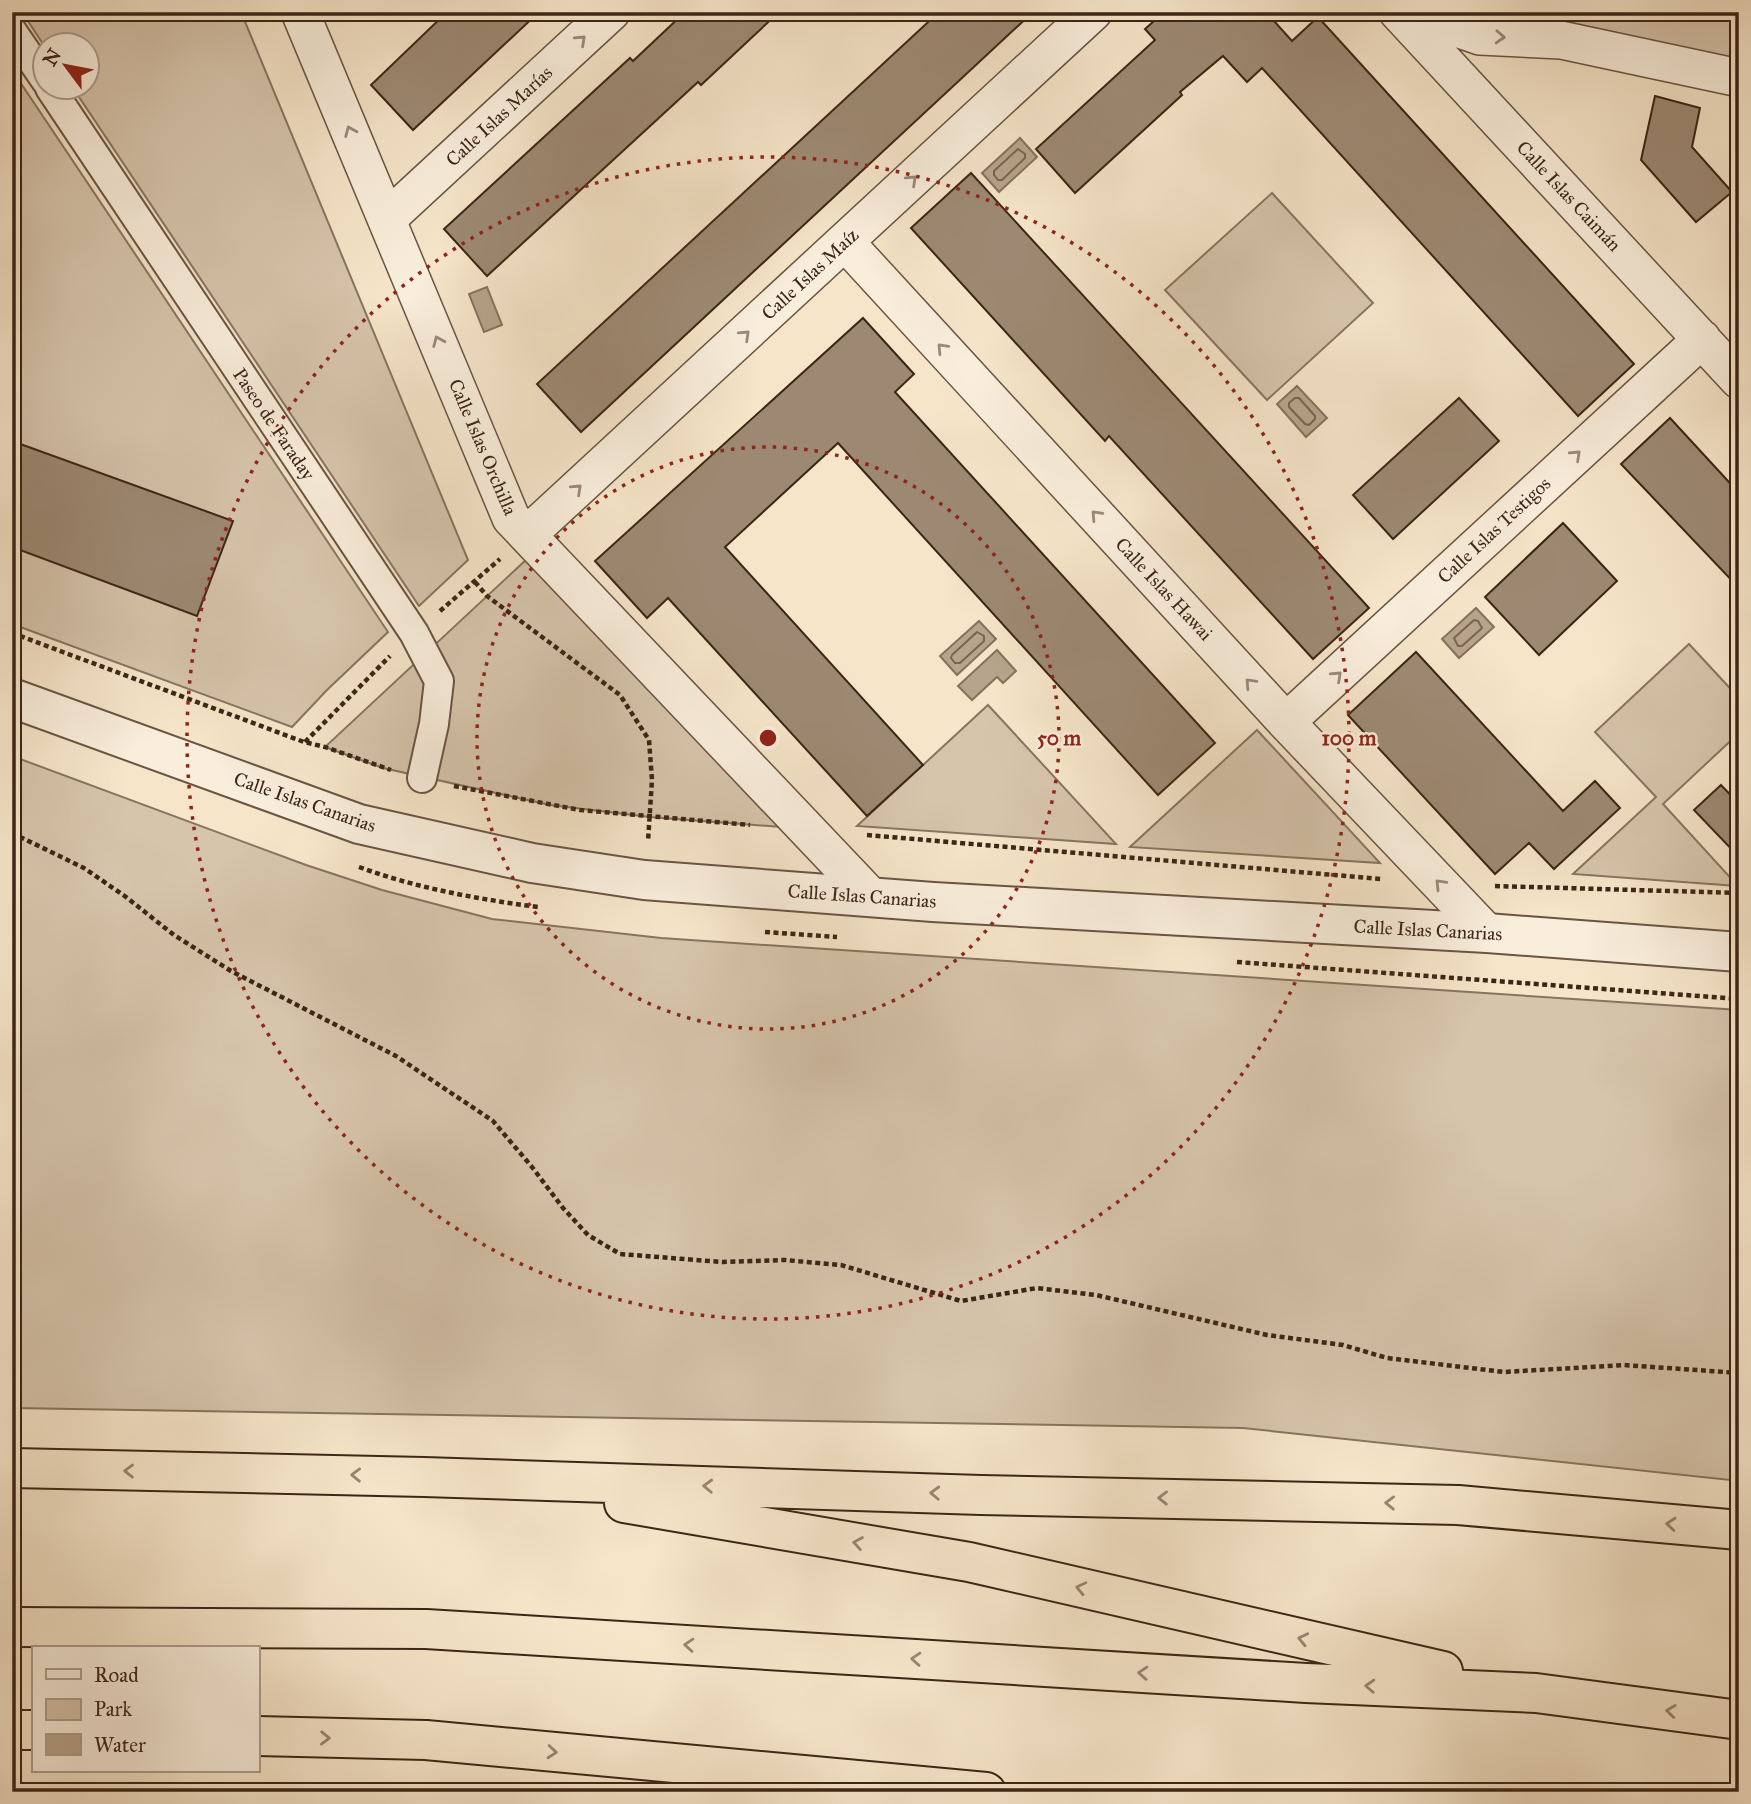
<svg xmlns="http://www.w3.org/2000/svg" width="1751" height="1804" font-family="'IM FELL Great Primer',serif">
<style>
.green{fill:#d6c4ab;stroke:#897460;stroke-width:2}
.water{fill:#b7a48c;stroke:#86715d;stroke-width:2}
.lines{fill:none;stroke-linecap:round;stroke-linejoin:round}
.shore{stroke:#7a6451;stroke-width:2}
.building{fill:#9d8973;stroke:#3c2516;stroke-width:2}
.pedestrian-casing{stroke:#6a5543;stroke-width:32}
.minor-casing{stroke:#6a5543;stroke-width:40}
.tertiary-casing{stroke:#6a5543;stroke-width:42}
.motorway-casing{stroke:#3c2516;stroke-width:42}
.path{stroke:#3c2516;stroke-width:4.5;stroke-dasharray:5 3.5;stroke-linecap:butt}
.pedestrian{stroke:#f9eedc;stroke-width:28}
.minor{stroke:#f9eedc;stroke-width:37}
.tertiary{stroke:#f9eedc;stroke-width:38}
.motorway{stroke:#f6e5c9;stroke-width:38}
.oneway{stroke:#9a8a79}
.oneway2{stroke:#998570}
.ring{fill:none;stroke:#8f2418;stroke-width:3.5;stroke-dasharray:3.5 7}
.labels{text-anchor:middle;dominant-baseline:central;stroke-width:5;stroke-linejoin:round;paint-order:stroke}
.street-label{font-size:19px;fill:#3c2516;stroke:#f9eedc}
.centre{fill:#8f2418;stroke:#f9eedc;stroke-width:3.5}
.ring-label{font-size:21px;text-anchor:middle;font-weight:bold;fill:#8f2418;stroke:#f9eedc;stroke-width:5;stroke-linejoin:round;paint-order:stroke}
</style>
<rect width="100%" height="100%" fill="#f6e5c9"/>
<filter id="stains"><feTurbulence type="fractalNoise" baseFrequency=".00286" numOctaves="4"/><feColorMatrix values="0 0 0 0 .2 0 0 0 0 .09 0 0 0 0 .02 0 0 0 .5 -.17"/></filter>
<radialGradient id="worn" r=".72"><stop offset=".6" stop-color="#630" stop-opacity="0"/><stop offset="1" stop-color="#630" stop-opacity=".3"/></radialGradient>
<path class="green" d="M 22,12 L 241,12 L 468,560 L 419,606 L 73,88 L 88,88 L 88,46 L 45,47 Z
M 1484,12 L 1739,12 L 1739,60 L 1563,21 L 1482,19 Z
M 12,70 L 388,632 L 327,690 L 292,727 L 12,624 Z
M 1272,193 L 1373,303 L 1267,400 L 1165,290 Z
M 528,558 L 782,827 L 650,817 L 550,805 L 383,768 L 325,747 Z
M 1689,644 L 1739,698 L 1739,733 L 1663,804 L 1738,886 L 1573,874 L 1656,797 L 1595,732 Z
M 988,705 L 1116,844 L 857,826 Z
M 1257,730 L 1380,863 L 1130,847 Z
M 12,756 L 306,865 L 382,890 L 492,919 L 661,938 L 1739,1010 L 1739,1481 L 1243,1428 L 12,1408 Z"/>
<path class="water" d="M 1020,138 L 1037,157 L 999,192 L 982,173 Z
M 487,287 L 502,325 L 484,332 L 469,294 Z
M 1297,386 L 1327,418 L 1306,437 L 1277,404 Z
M 1476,608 L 1494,627 L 1459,658 L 1442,639 Z
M 979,621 L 996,639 L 957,675 L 940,656 Z
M 997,650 L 1016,671 L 1003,683 L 997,677 L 972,700 L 958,686 Z"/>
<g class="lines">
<path class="shore" d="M 1018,149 L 1025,154 L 1025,158 L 1002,180 L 998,180 L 994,175 L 994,171 Z
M 1295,398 L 1299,398 L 1315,416 L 1315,419 L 1309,425 L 1305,424 L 1289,407 L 1289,403 Z
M 1474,620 L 1478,621 L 1482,628 L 1462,646 L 1458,646 L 1454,638 Z
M 977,632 L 984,636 L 984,641 L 960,663 L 955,663 L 951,658 L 952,655 Z"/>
</g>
<path class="building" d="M 447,12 L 539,12 L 413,130 L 371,85 Z
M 685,12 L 779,12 L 701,85 L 698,82 L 487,276 L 444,229 L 630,58 L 633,61 Z
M 939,12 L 1033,12 L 581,432 L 537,384 Z
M 1164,12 L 1266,12 L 1292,41 L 1318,17 L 1634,364 L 1578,416 L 1262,68 L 1247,82 L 1223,56 L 1180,92 L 1182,95 L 1075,193 L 1036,149 L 1155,40 L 1145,29 Z
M 1655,96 L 1700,108 L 1692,147 L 1732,192 L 1696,222 L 1641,160 Z
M 971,173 L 1369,608 L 1313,659 L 1109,436 L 1105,441 L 911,228 Z
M 863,318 L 914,374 L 895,392 L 1215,743 L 1158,795 L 838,443 L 725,547 L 923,765 L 867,816 L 668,598 L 647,618 L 595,561 Z
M 1459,398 L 1499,441 L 1393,539 L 1353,495 Z
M 1670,418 L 1739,493 L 1739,588 L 1621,464 Z
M 12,441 L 233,521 L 197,616 L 12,547 Z
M 1563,523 L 1617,581 L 1539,655 L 1485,597 Z
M 1416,652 L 1563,811 L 1595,781 L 1620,808 L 1554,869 L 1529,843 L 1495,874 L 1348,715 Z
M 1721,785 L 1739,804 L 1739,857 L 1694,810 Z"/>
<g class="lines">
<g class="pedestrian-casing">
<path id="pedestrian" d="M 12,31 L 46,81
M 50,88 L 414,633 L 439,681 L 434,724 L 422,778"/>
</g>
<g class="minor-casing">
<path id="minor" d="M 300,12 L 511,518 L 871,897
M 1398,12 L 1739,380
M 1411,12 L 1480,36 L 1561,40 L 1739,78
M 387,219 L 611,12
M 845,242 L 1286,722 L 1487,933
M 527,535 L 1093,12
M 1286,722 L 1702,339"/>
</g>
<g class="tertiary-casing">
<path id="tertiary" d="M 12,698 L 359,824 L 532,863 L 644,880 L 933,902 L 1487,933 L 1739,952"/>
</g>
<g class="motorway-casing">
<path id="motorway" d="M 12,1468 L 424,1477 L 981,1495 L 1458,1505 L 1739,1530
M 624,1503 L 969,1562 L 1443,1671
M 12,1627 L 426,1629 L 1306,1683 L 1536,1693 L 1739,1720
M 12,1730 L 33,1730
M 257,1736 L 426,1740 L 986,1792"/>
</g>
<path class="path" d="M 475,582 L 487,596 L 620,695 L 649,740 L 652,780 L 648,841
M 440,611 L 500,559
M 12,633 L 304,742 L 325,747 L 391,770
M 305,742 L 390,656
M 454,786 L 580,810 L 750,825
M 12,833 L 84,868 L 126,897 L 174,935 L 231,971 L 396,1056 L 493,1121 L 532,1167 L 563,1208 L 588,1235 L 620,1254 L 722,1262 L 785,1260 L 841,1265 L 961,1301 L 1037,1288 L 1096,1295 L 1267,1335 L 1343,1345 L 1387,1358 L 1504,1372 L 1624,1365 L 1739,1373
M 867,835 L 1381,879
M 359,867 C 416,888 477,899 538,907
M 1495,886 L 1739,893
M 765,932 L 837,937
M 1237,962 L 1739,999"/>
<use href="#pedestrian" class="pedestrian"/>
<use href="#minor" class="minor"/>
<use href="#tertiary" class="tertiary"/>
<use href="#motorway" class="motorway"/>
</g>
<defs><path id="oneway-chevron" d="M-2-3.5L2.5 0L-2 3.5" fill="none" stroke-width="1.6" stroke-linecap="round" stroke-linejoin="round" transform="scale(1.75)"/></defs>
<g class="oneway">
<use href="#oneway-chevron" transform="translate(1500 37) rotate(3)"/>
<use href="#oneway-chevron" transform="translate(581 40) rotate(-43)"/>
<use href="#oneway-chevron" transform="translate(350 131) rotate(-113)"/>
<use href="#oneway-chevron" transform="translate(912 180) rotate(-43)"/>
<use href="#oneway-chevron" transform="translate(745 335) rotate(-43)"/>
<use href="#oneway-chevron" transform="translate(438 341) rotate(-113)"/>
<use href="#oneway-chevron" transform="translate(942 348) rotate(-133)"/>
<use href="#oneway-chevron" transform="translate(1576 455) rotate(-43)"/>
<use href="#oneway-chevron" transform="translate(577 489) rotate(-43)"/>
<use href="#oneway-chevron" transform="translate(1096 515) rotate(-133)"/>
<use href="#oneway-chevron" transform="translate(1337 676) rotate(-43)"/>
<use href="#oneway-chevron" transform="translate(1250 683) rotate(-133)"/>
<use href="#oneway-chevron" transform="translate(1440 884) rotate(-134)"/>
</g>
<g class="oneway2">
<use href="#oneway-chevron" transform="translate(129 1471) rotate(-179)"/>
<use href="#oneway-chevron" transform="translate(356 1475) rotate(-179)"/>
<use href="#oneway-chevron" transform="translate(708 1486) rotate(-178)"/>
<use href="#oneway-chevron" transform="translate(935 1493) rotate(-178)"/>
<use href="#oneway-chevron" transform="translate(1163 1498) rotate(-179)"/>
<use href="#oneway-chevron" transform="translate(1390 1503) rotate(-179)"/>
<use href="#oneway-chevron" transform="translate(1671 1524) rotate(-175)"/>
<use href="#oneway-chevron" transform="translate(858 1543) rotate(-170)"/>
<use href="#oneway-chevron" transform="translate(1081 1588) rotate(-167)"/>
<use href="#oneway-chevron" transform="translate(1303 1639) rotate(-167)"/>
<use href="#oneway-chevron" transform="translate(689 1645) rotate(-176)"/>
<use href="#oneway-chevron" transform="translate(916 1659) rotate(-176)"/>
<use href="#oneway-chevron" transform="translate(1143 1673) rotate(-176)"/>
<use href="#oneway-chevron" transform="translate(1370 1686) rotate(-177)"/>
<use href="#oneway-chevron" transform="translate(1671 1711) rotate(-173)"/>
<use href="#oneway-chevron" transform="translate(325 1738) rotate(1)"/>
<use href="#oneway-chevron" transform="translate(552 1752) rotate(5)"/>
</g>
<g class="ring">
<circle cx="768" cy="738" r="291"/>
<circle cx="768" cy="738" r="581"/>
</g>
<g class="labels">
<g class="street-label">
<text transform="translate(499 116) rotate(-43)">Calle Islas Marías</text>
<text transform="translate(1569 196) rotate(47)">Calle Islas Caimán</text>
<text transform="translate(810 274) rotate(-43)">Calle Islas Maíz</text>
<text transform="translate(274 424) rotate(56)">Paseo de Faraday</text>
<text transform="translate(483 447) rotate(67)">Calle Islas Orchilla</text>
<text transform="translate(1494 530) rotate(-43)">Calle Islas Testigos</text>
<text transform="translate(1164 589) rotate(47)">Calle Islas Hawai</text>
<text transform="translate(305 802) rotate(19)">Calle Islas Canarias</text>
<text transform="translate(862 896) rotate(4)">Calle Islas Canarias</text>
<text transform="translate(1428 930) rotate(3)">Calle Islas Canarias</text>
</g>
</g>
<circle cx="768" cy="738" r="10" class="centre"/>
<g class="ring-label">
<text x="1059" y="745">50 m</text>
<text x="1349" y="745">100 m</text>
</g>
<rect width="1751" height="1804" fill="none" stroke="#f6e5c9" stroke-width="42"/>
<rect x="14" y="14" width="1723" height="1776" fill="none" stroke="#3c2516" stroke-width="3.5"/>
<rect x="21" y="21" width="1709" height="1762" fill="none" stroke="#3c2516" stroke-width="2"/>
<rect x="32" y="1646" width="228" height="126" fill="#f9eedc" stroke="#ad9e8d" stroke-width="2"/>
<rect x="46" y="1669" width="35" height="10" fill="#f9eedc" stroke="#ad9e8d" stroke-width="2"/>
<text x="94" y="1682" font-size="21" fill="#3c2516">Road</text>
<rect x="46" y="1699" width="35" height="21" fill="#d6c4ab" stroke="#ad9e8d" stroke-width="2"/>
<text x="94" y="1716" font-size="21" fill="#3c2516">Park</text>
<rect x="46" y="1734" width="35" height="21" fill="#b7a48c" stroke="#ad9e8d" stroke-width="2"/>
<text x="94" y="1752" font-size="21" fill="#3c2516">Water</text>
<g transform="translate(66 66) rotate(302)"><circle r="33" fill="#f9eedc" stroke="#ad9e8d" stroke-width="2"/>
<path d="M0-5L12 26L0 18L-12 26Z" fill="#8f2418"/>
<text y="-10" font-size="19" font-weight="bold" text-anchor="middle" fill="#3c2516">N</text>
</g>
<rect width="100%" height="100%" filter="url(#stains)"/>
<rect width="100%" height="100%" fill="url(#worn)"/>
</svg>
